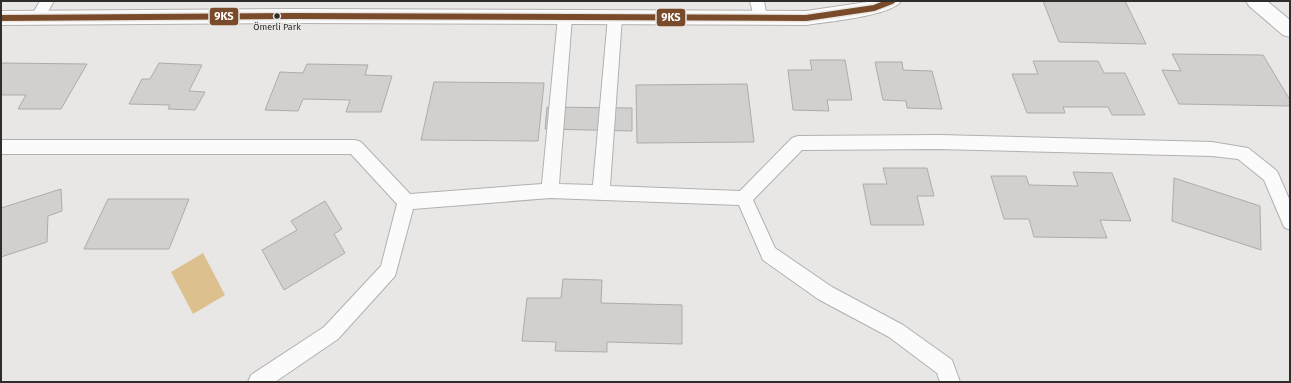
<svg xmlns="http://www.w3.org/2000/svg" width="1291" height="383" font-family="'Fira Sans',sans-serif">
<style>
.water{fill:#dcc18f}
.building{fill:#d1d0cf;stroke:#adacab}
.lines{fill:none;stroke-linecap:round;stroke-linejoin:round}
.service-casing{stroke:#b2b1b0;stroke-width:2}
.minor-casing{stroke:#b2b1b0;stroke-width:2}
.tertiary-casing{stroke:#b2b1b0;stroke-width:2}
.service{fill:#fcfbfb;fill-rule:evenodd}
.minor{fill:#fcfbfb;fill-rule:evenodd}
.tertiary{fill:#fcfbfb;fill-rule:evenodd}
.bus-1-casing{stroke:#e9e8e5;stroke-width:9}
.bus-1{stroke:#7a4b2a;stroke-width:6}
.bus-dot{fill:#2e2d2c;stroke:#e9e8e5;stroke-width:1.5}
.labels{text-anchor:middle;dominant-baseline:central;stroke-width:3;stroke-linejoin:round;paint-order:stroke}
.bus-label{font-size:9px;fill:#2e2d2c;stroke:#e9e8e5}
.line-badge{stroke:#e9e8e5;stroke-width:1.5}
.badge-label{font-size:11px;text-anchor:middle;font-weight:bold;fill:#fff}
</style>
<rect width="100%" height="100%" fill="#e8e7e6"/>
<path class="water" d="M 203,253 L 225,295 L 193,314 L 171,272 Z"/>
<path class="building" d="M 1043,1 L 1125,1 L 1146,44 L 1059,42 Z
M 1172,54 L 1263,55 L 1290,100 L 1290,106 L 1179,104 L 1162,70 L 1181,71 Z
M 810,60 L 845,60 L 852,100 L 827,100 L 829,111 L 793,110 L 788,70 L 812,70 Z
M 1033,61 L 1098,61 L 1104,73 L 1125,73 L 1145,115 L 1112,115 L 1108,107 L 1063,107 L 1065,113 L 1027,113 L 1012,74 L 1038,74 Z
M 875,62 L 902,62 L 903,70 L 932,71 L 942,109 L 907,108 L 906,101 L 883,100 Z
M 1,63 L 87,64 L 61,109 L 18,109 L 26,95 L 1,95 Z
M 159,63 L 202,65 L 189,91 L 205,92 L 195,110 L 168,109 L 170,105 L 129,104 L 142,79 L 150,79 Z
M 307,64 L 368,65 L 365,75 L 392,76 L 381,112 L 346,112 L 350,100 L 303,99 L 298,111 L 265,110 L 280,72 L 303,73 Z
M 434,82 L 544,83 L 538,141 L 421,140 Z
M 747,84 L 754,142 L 637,143 L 636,85 Z
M 547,107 L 632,108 L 632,131 L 545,129 Z
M 883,168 L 927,168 L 934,196 L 917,196 L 924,225 L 871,225 L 863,184 L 887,184 Z
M 1073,172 L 1112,173 L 1131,221 L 1100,220 L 1107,238 L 1034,237 L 1029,219 L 1004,219 L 991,176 L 1026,176 L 1029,185 L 1078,186 Z
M 1174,178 L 1260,206 L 1261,250 L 1172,221 Z
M 61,189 L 62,211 L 48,216 L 47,242 L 1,257 L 1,208 Z
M 108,199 L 189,199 L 169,249 L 84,249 Z
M 325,201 L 342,229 L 334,234 L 345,253 L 284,290 L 262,250 L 297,230 L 291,221 Z
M 563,279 L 602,280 L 601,303 L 682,305 L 682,344 L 607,342 L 607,352 L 555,351 L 556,342 L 522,341 L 527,298 L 561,298 Z"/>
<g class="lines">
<g class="service-casing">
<path id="service" d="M 40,1 L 54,1 L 42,22 L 37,23 L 32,22 L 30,18 Z
M 750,1 L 764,1 L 767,18 L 765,22 L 760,23 L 755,22 Z
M 565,12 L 570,13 L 572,17 L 559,184 L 593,185 L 608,17 L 610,13 L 615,12 L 620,13 L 622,17 L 610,186 L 740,191 L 792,138 L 798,136 L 939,135 L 1212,142 L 1248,148 L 1277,171 L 1290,201 L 1290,230 L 1284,227 L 1264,180 L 1238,159 L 1212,156 L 939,149 L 802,150 L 753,200 L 775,248 L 832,287 L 903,325 L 952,360 L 960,382 L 940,382 L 937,373 L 889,337 L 818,299 L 763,260 L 739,205 L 550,198 L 413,209 L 395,276 L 338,339 L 275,382 L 248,382 L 251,375 L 324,327 L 381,266 L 397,204 L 351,154 L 1,154 L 1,140 L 355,140 L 361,142 L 410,194 L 542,184 L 558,17 L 560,13 Z"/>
</g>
<g class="minor-casing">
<path id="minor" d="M 1246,1 L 1267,1 L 1290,20 L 1290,37 L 1283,35 L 1249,6 Z"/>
</g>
<g class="tertiary-casing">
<path id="tertiary" d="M 874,1 L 901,1 C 892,16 825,22 806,25 L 293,23 L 1,25 L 1,11 L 293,9 L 806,11 Z"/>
</g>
<use href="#service" class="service"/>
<use href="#minor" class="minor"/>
<use href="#tertiary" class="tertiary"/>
<g class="bus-1-casing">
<path id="bus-1" d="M 1,18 L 293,16 L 806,18 L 874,8 L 892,1"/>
</g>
<use href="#bus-1" class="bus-1"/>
</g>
<circle class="bus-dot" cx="277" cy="16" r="3.5"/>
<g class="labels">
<g class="bus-label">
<text x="277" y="27">Ömerli Park</text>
</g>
</g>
<g class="line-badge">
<rect x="209" y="7" width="30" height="19" rx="4" fill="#7a4b2a"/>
<rect x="656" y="8" width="30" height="19" rx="4" fill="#7a4b2a"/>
</g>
<g class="badge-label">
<text x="224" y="20">9KS</text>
<text x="671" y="21">9KS</text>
</g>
<rect width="1291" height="383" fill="none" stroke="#2e2d2c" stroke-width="4"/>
</svg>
